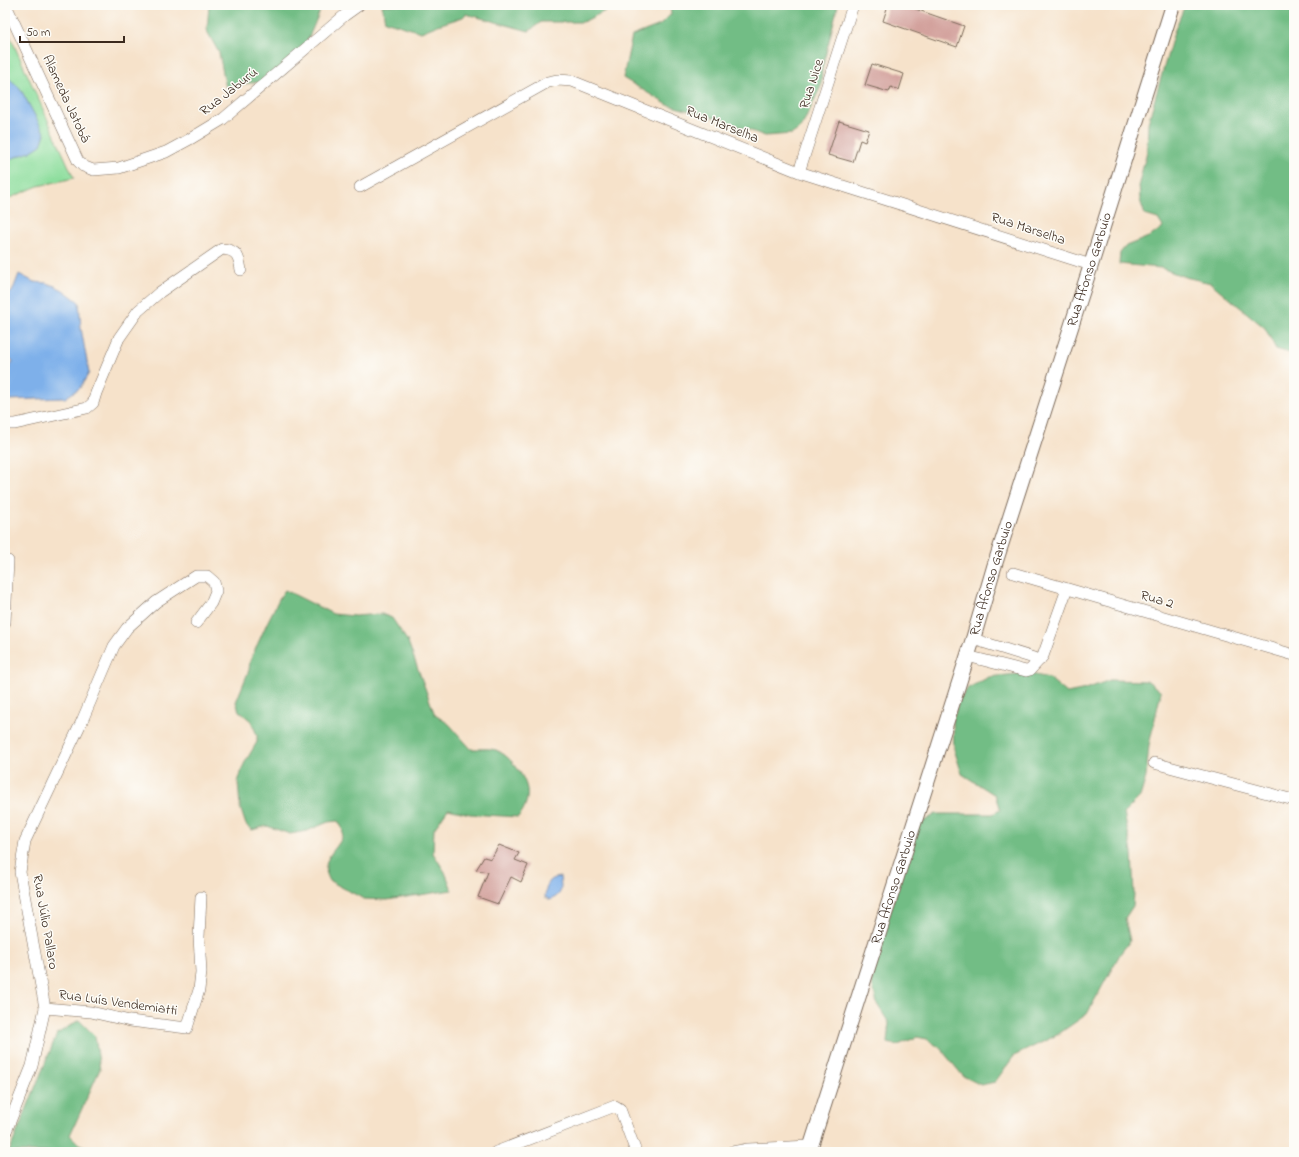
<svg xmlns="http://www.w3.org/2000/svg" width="1299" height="1157" font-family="'Indie Flower',sans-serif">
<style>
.green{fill:#8ede9e;stroke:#64845e}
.forest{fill:#72bd85;stroke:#567452}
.water{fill:#7eb0ea;stroke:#5c6d84}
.building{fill:#d3a19c}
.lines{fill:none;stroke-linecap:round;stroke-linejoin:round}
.minor-casing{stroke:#7c6a5a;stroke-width:12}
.tertiary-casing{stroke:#7c6a5a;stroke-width:16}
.minor{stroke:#fff;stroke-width:11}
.tertiary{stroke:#fff;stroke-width:14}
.labels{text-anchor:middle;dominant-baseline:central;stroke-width:3;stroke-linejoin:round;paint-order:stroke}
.street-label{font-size:14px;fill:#3b2a1e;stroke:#fdfcf7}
</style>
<rect width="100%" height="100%" fill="#fdfcf7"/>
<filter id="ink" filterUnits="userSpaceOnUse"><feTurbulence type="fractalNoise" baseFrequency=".025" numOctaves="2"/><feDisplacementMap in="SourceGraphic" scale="8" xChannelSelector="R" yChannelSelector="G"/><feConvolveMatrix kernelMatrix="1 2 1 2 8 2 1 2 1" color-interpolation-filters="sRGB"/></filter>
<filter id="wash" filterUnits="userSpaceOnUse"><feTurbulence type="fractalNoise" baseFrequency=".012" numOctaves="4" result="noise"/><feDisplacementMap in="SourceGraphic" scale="16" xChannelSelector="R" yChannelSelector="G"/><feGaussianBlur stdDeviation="0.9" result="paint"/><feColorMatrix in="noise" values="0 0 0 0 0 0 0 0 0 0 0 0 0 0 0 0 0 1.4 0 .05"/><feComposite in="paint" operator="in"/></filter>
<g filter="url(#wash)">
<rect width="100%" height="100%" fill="#f6e2ca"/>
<path class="green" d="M 5,25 L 74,178 L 38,186 L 5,200 Z"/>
<path class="forest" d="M 209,5 L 324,5 L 322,6 C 311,31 299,71 271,81 C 264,83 256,82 249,83 C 241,84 235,90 226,88 L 219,53 L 207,31 Z
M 382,5 L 617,5 L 583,22 L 541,22 L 529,31 L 466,14 L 463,17 L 438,25 L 421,32 L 385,21 Z
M 670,5 L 838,5 L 822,69 L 821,86 L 804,122 L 798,130 L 792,134 L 765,136 L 719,119 L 668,105 L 623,78 L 632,36 L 660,25 L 671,14 Z
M 1185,5 L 1294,5 L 1294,354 L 1276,349 L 1265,328 L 1211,283 L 1185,277 L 1161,268 L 1119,264 L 1120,253 L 1126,246 L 1151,236 L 1163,227 L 1158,219 L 1145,215 L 1140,200 L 1139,183 L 1147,151 L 1148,123 L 1174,32 Z
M 285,590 L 333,614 L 355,616 L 382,614 L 392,618 L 408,642 L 435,715 L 449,724 L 471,749 C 479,749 489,748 496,750 C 509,755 522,772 526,785 C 530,796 525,810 518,817 L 470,814 L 448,809 L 434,829 L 433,853 L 445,872 L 452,890 L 387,900 L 364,899 L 330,881 C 328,877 325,871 326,866 C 328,848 353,840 338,821 L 328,822 L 307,831 L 290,834 L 267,826 L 252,830 L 246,825 L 240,807 L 238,782 L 244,764 L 257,742 L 257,735 L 251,721 L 239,711 L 236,702 L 249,670 L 250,661 L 267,623 L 280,597 Z
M 1026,673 L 1049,678 L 1067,693 L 1086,689 L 1110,680 L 1148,681 L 1161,692 L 1149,745 L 1146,777 L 1140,797 L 1124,813 L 1132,852 L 1134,894 L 1133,906 L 1125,918 L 1130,941 L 1120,954 L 1087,1014 L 1057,1035 L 1014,1056 L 995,1082 L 981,1085 L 963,1076 L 940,1048 L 927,1039 L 917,1037 L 898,1045 L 887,1043 L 889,1023 L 877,1004 L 872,983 L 873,961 L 919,824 L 936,814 L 993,814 L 1000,810 L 995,795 L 962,774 L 954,749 L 953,720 L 959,700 L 968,688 L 989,677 Z
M 79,1020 L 95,1036 L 100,1069 L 70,1135 L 79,1144 L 98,1152 L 9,1152 L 57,1034 Z"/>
<path class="water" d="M 5,75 L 20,88 L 45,134 L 41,145 L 30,152 L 5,161 Z
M 19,274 L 34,282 L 46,283 L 55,286 L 63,290 L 79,302 L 81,328 L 89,373 L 80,388 L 65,398 L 9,400 L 5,395 C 5,380 5,374 13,361 L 5,354 L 5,295 L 12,292 Z
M 560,877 C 562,889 562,895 550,900 L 545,897 C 546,886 548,878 560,877 Z"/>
<g id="blocks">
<path class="building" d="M 888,5 L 904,5 L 964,26 L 957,47 L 883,21 Z
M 872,64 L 904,74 L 899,90 L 891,87 L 889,92 L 865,85 Z
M 839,121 L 869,130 L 865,142 L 860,140 L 853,162 L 828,155 Z
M 499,845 L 519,853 L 515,860 L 528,865 L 521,882 L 511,877 L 498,904 L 478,897 L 488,872 L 476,870 L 484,857 L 491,859 Z"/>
</g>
</g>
<g filter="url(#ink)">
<use href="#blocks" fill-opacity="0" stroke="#7c6a5a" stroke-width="1"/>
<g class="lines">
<g class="minor-casing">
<path id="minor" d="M 6,5 L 78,161 L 83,166 L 93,170 L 119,168 L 166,152 L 190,139 L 223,119 L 345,15 L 359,5
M 799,172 L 853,5
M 360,187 L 548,82 L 558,80 L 572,81 L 799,172 L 1091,265
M 5,424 L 15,424 L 87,408 L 93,403 L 96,393 L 119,338 L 138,311 L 160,292 L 222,249 C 237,250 239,256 241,270
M 1013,573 L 1294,655
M 5,622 L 8,561
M 973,639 L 1040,660
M 967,656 L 1026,671 L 1030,670 L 1043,656 L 1067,589
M 1154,763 L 1290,799 L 1294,799
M 45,1008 L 91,1012 L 130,1021 L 187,1028 L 199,990 L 201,972 L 199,937 L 201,897
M 5,1134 L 32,1066 L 45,1008 L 20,872 L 25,841 L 82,721 L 114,646 L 127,628 L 156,602 L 196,576 L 207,576 L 214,582 L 216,591 L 211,603 L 196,623
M 496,1152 L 615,1106 L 620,1109 L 636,1152
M 732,1152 L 748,1149 L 810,1146"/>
</g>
<g class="tertiary-casing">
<g id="tertiary">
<path id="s1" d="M 809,1152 L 973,639 L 994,567 L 1091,265 L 1173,5"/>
</g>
</g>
<use href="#minor" class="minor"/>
<use href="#tertiary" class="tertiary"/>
</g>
</g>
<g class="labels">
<g class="street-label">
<text transform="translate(812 84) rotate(-72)">Rua Nice</text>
<text transform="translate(229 92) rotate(-38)">Rua Jaburú</text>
<text transform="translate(66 99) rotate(65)">Alameda Jatobá</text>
<text transform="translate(722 125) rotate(22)">Rua Marselha</text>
<text transform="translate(1028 229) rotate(18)">Rua Marselha</text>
<text stroke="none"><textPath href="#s1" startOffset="926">Rua Afonso Garbuio</textPath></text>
<text stroke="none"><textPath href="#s1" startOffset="602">Rua Afonso Garbuio</textPath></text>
<text transform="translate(1157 600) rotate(16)">Rua 2</text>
<text stroke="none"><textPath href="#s1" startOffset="278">Rua Afonso Garbuio</textPath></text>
<text transform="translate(45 922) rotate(80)">Rua Júlio Pallaro</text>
<text transform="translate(118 1003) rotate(8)">Rua Luís Vendemiatti</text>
</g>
</g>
<rect width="1299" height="1157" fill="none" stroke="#fdfcf7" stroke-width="20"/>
<path d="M20 36v6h104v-6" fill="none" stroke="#3b2a1e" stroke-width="2"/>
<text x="26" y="36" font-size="12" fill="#3b2a1e" stroke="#fdfcf7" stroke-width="3" paint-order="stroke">50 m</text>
</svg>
